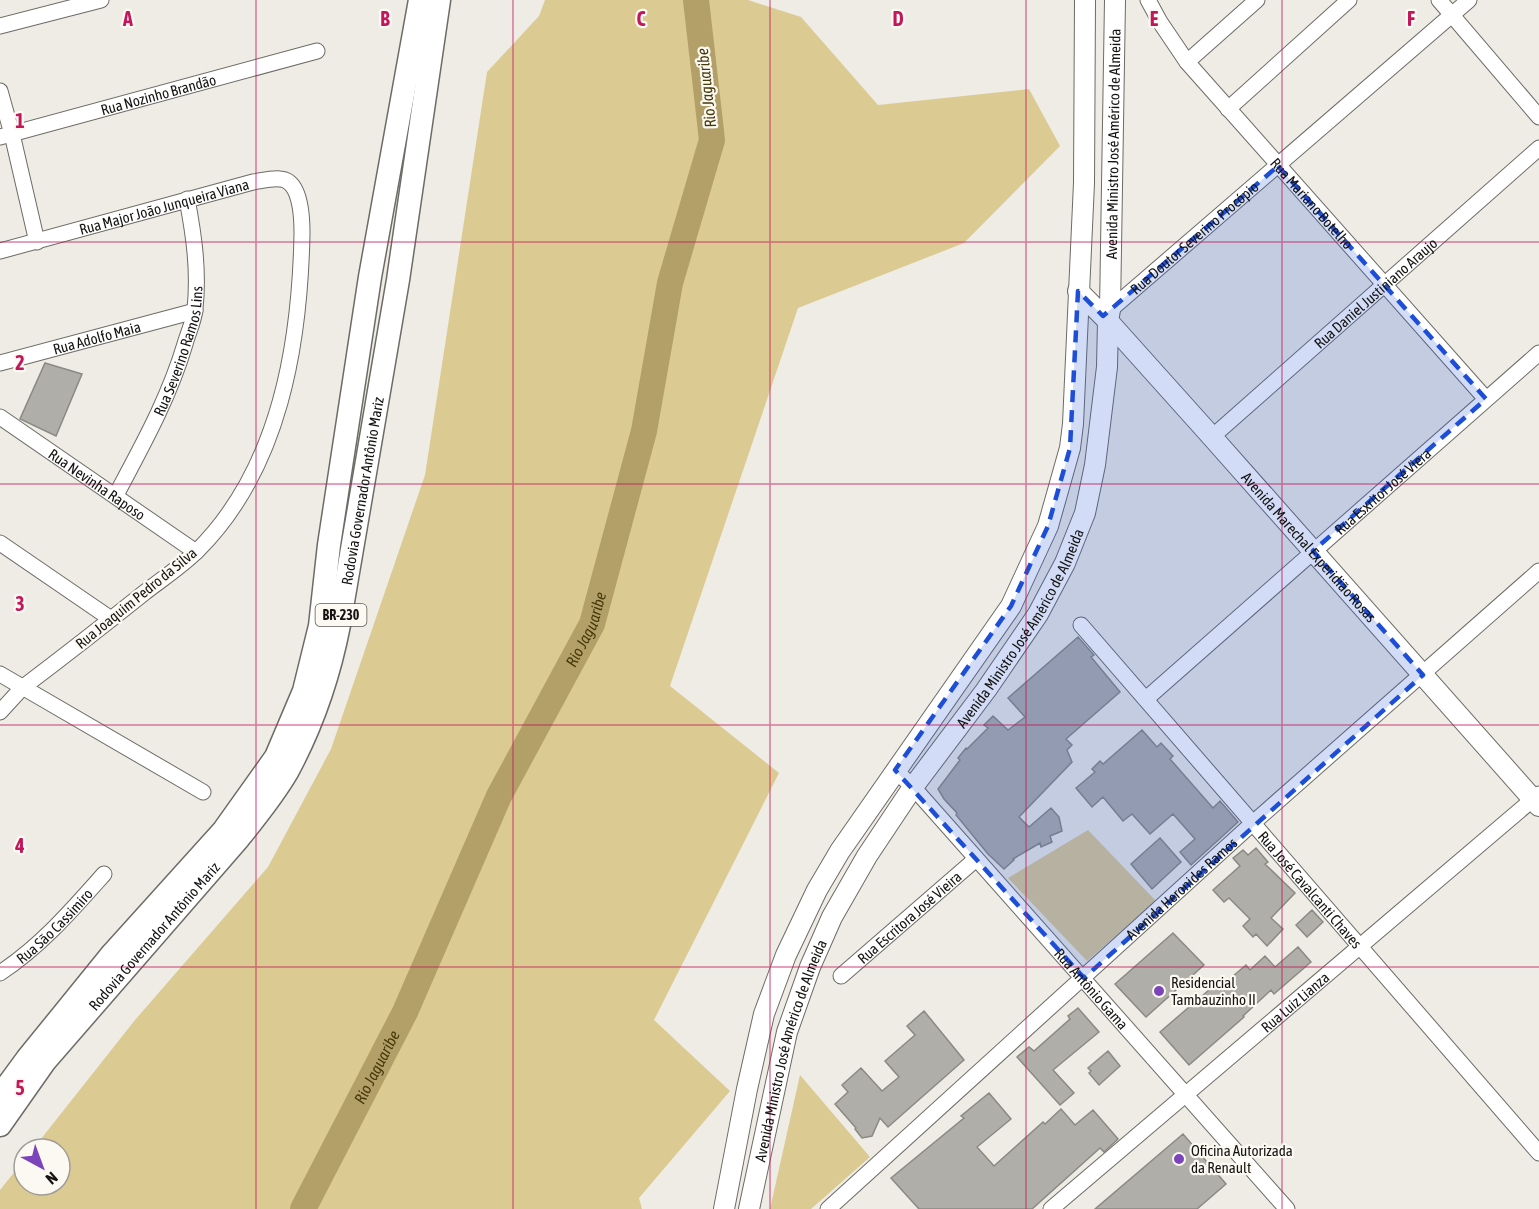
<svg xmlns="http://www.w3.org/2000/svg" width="1539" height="1209" font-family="'Asap Condensed',sans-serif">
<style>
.green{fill:#dcca93}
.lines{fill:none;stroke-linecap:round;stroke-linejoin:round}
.river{stroke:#b3a068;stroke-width:26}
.building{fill:#b0aea8;stroke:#8b8983;stroke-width:1.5}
.minor-casing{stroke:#6c6b65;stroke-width:17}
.major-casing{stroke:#6c6b65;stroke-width:22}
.highway-casing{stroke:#6c6b65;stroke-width:25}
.minor{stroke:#fff;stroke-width:15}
.major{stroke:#fff;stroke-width:20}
.highway{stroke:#fff;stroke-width:22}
.marked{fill:#1d4ed8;fill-opacity:0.2;stroke:#1d4ed8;stroke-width:4.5;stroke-dasharray:12 8;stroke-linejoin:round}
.grid{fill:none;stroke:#c2185b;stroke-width:1.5;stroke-opacity:0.55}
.poi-dot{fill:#7b44ba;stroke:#fbf9f2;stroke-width:2}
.labels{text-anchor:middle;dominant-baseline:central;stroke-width:4.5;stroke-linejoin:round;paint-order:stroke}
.shield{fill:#fbf9f2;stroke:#5a5955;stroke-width:1.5}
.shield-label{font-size:14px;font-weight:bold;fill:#151412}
.street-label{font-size:15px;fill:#151412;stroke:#fbf9f2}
.poi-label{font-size:15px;fill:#151412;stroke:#fbf9f2;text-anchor:start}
.water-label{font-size:16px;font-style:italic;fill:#47390a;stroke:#fbf9f2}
.grid-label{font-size:20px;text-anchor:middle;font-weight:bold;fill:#c2185b;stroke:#fbf9f2;stroke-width:4.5;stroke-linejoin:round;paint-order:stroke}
</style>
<rect width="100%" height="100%" fill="#eeece5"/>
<path class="green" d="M 545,0 L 748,0 L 801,17 L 878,105 L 1029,89 L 1060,146 L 964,243 L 798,308 L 670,686 L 779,773 L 654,1020 L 730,1091 L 639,1198 L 642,1209 L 0,1209 L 0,1190 L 24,1160 L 24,1185 L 60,1185 L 60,1149 L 33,1149 L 135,1020 L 268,867 L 331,749 L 425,475 L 487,72 L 539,16 Z
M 1088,830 L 1156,901 L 1087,961 L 1008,878 Z
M 800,1075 L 870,1157 L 811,1209 L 770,1209 Z"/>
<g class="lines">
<path class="river" id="s1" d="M 303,1209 L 405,1012 L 499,796 L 592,624 L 644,431 L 670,283 L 712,140 L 696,0"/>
</g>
<path class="building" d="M 45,363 L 82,374 L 56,436 L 20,419 Z
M 1078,637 L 1094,655 L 1091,657 L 1120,692 L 1066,739 L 1072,745 L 1067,750 L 1072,762 L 1019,817 L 1029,827 L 1051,808 L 1059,817 L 1062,831 L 1050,836 L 1052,842 L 1041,847 L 1040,843 L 1013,859 L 1014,860 L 1004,869 L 988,854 L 956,815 L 957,813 L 944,799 L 938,789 L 960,760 L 958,758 L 966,748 L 967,749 L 988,728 L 984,725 L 993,716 L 1008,730 L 1025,717 L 1008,698 Z
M 1142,730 L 1157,747 L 1161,743 L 1173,756 L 1170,759 L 1213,808 L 1220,801 L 1238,822 L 1191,865 L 1180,852 L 1195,839 L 1173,814 L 1150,834 L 1132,814 L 1123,821 L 1103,797 L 1092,807 L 1076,788 L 1095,772 L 1092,769 L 1100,761 L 1103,764 Z
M 1160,838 L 1181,862 L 1152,889 L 1131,864 Z
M 1256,848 L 1268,862 L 1265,864 L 1295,893 L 1271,918 L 1283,929 L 1267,946 L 1256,934 L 1253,937 L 1243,926 L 1250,919 L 1229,898 L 1224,902 L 1213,890 L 1240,866 L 1233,858 L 1243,850 L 1248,855 Z
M 1312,910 L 1323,922 L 1307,937 L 1296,925 Z
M 1173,933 L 1204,965 L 1146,1017 L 1115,984 Z
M 1298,947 L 1311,962 L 1274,994 L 1271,990 L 1243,1016 L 1244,1017 L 1189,1065 L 1160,1032 L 1216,984 L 1219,988 L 1246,965 L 1250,970 L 1265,956 L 1275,967 Z
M 1078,1008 L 1099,1032 L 1053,1070 L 1074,1093 L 1060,1105 L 1017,1057 L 1029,1047 L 1034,1051 L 1070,1019 L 1068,1016 Z
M 924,1011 L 964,1060 L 888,1127 L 880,1118 L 872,1136 L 862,1138 L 855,1129 L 856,1128 L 835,1104 L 848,1092 L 842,1085 L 861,1068 L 882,1091 L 899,1077 L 885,1061 L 915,1035 L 907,1026 Z
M 1108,1051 L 1120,1066 L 1099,1085 L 1089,1073 L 1091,1071 L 1088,1068 Z
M 989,1093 L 1011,1119 L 977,1147 L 994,1166 L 1043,1122 L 1045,1124 L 1061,1109 L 1075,1125 L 1093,1110 L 1118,1139 L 1104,1152 L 1100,1148 L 1032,1209 L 919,1209 L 891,1178 L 964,1118 L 961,1116 Z
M 1183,1134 L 1226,1184 L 1197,1209 L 1095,1209 Z"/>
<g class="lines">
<g class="minor-casing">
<g id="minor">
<path id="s2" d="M 1148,0 L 1160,22 L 1187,62 L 1486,399"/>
<path d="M 1439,0 L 1539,117"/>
<path d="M 0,26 L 101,0"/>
<path d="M 1187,62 L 1257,0"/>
<path d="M 0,91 L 12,134 L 37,242"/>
<path d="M 1228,109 L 1349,0"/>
<path id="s3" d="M 0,137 L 317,51"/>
<path id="s4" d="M 0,251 L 253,182 C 261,181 271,178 280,179 C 301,180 302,218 302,233 C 300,344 280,468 198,550 C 182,566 162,579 144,593 C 104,625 63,657 22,688 L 0,712"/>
<path id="s5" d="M 1110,310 L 1469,0"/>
<path id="s6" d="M 0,363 L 195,311"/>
<path id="s7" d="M 0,417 L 196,552"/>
<path id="s8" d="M 1212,437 L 1539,148"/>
<path id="s9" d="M 116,495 C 142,446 169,398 185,344 C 188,333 194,321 195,309 C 199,271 194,236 187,199"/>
<path d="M 0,543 L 111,619"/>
<path id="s10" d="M 1081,625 L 1539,1153"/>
<path d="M 0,674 L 203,792"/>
<path id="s11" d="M 1146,699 L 1539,353"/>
<path id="s12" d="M 895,770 L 913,787 L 1287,1209"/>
<path id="s13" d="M 0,973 C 41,946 72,910 104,874"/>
<path id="s14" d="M 841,976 L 976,859"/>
<path id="s15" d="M 828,1209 L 1254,822 L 1539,571"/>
<path id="s16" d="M 1051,1209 L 1539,794"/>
</g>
</g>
<g class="major-casing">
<g id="major">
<path id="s17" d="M 1078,291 L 1108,321 L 1212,437 L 1539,806"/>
<path d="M 724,1209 L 747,1089 L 764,1014 L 786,955 L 817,890 L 840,851 L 1011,606 L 1048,526 L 1070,448 L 1073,424 L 1084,183 L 1085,0"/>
<path id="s18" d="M 749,1209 L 787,1032 L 810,967 L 832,917 L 867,856 L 913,787 L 986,690 L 1038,614 L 1065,563 L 1085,513 L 1095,465 L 1107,367 L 1108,321 L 1110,310 L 1115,0"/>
</g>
</g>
<g class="highway-casing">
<g id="highway">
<path d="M 0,1096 L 27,1059 L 113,953 L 224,830 L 276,757 L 304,691 L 320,626 L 329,545 L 370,277 L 420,0"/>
<path id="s19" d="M 0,1125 L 45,1061 L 238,839 C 255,818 273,796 287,772 C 312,726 329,676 339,625 L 398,280 L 439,0"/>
</g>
</g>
<use href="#minor" class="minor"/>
<use href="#major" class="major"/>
<use href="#highway" class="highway"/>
</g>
<path class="marked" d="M 1278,166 L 1486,399 L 1313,551 L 1423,675 L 1084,978 L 895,770 L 1011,606 L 1048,526 L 1070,448 L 1078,291 L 1103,316 Z"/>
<path class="grid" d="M 256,0 L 256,1209M 513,0 L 513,1209M 770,0 L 770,1209M 1026,0 L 1026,1209M 1282,0 L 1282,1209M 0,242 L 1539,242M 0,484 L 1539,484M 0,725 L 1539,725M 0,967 L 1539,967"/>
<g class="poi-dot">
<circle cx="1159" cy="991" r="6"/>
<circle cx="1179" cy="1159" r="6"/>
</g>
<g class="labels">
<rect class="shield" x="315.5" y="604" width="51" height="22" rx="4.5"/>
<g class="shield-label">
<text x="341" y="615">BR-230</text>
</g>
<g class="street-label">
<text stroke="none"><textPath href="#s3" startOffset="164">Rua Nozinho Brandão</textPath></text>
<text stroke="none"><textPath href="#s18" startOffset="1154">Avenida Ministro José Américo de Almeida</textPath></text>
<text stroke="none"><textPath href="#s2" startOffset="262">Rua Mariano Botelho</textPath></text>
<text stroke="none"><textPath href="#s4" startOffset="170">Rua Major João Junqueira Viana</textPath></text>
<text stroke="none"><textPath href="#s5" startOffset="111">Rua Doutor Severino Procópio</textPath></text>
<text stroke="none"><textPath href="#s8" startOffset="218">Rua Daniel Justiniano Araujo</textPath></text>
<text stroke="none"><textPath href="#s6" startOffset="100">Rua Adolfo Maia</textPath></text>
<text stroke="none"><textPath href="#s9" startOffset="158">Rua Severino Ramos Lins</textPath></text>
<text stroke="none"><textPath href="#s7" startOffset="118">Rua Nevinha Raposo</textPath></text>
<text stroke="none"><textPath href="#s11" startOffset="315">Rua Esxritor José Viera</textPath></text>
<text stroke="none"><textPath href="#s19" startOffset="748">Rodovia Governador Antônio Mariz</textPath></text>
<text stroke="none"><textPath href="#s17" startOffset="345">Avenida Marechal Experidião Rosas</textPath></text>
<text transform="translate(136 598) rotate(-39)">Rua Joaquim Pedro da Silva</text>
<text stroke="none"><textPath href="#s18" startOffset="650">Avenida Ministro José Américo de Almeida</textPath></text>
<text stroke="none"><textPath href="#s15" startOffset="477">Avenida Heronides Ramos</textPath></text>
<text stroke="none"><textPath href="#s10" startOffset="350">Rua José Cavalcanti Chaves</textPath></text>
<text stroke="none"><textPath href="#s14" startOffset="90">Rua Escritora José Vieira</textPath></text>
<text stroke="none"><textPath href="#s13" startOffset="72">Rua São Cassimiro</textPath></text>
<text stroke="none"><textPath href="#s19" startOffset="244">Rodovia Governador Antônio Mariz</textPath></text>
<text stroke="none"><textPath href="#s12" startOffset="294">Rua Antônio Gama</textPath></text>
<text stroke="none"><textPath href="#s16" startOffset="320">Rua Luiz Lianza</textPath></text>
<text stroke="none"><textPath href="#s18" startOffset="164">Avenida Ministro José Américo de Almeida</textPath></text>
</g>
<g class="poi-label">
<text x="1171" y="982">Residencial<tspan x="1171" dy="17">Tambauzinho II</tspan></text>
<text x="1191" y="1150">Oficina Autorizada<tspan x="1191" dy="17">da Renault</tspan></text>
</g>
<g class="water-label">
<text transform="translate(706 88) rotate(-96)">Rio Jaguaribe</text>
<text stroke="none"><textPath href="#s1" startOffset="646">Rio Jaguaribe</textPath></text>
<text stroke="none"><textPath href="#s1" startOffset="160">Rio Jaguaribe</textPath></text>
</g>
</g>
<g class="grid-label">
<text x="128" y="26">A</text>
<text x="385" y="26">B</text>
<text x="641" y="26">C</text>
<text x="898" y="26">D</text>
<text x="1154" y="26">E</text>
<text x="1411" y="26">F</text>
<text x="20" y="128">1</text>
<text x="20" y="370">2</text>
<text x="20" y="611">3</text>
<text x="20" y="853">4</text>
<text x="20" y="1095">5</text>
</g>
<g transform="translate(42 1167) rotate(139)"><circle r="28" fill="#fbf9f2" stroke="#9f9d98" stroke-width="1.5"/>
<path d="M0-4.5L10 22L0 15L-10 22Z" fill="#7b44ba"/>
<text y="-9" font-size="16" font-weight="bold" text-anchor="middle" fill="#151412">N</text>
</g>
</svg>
